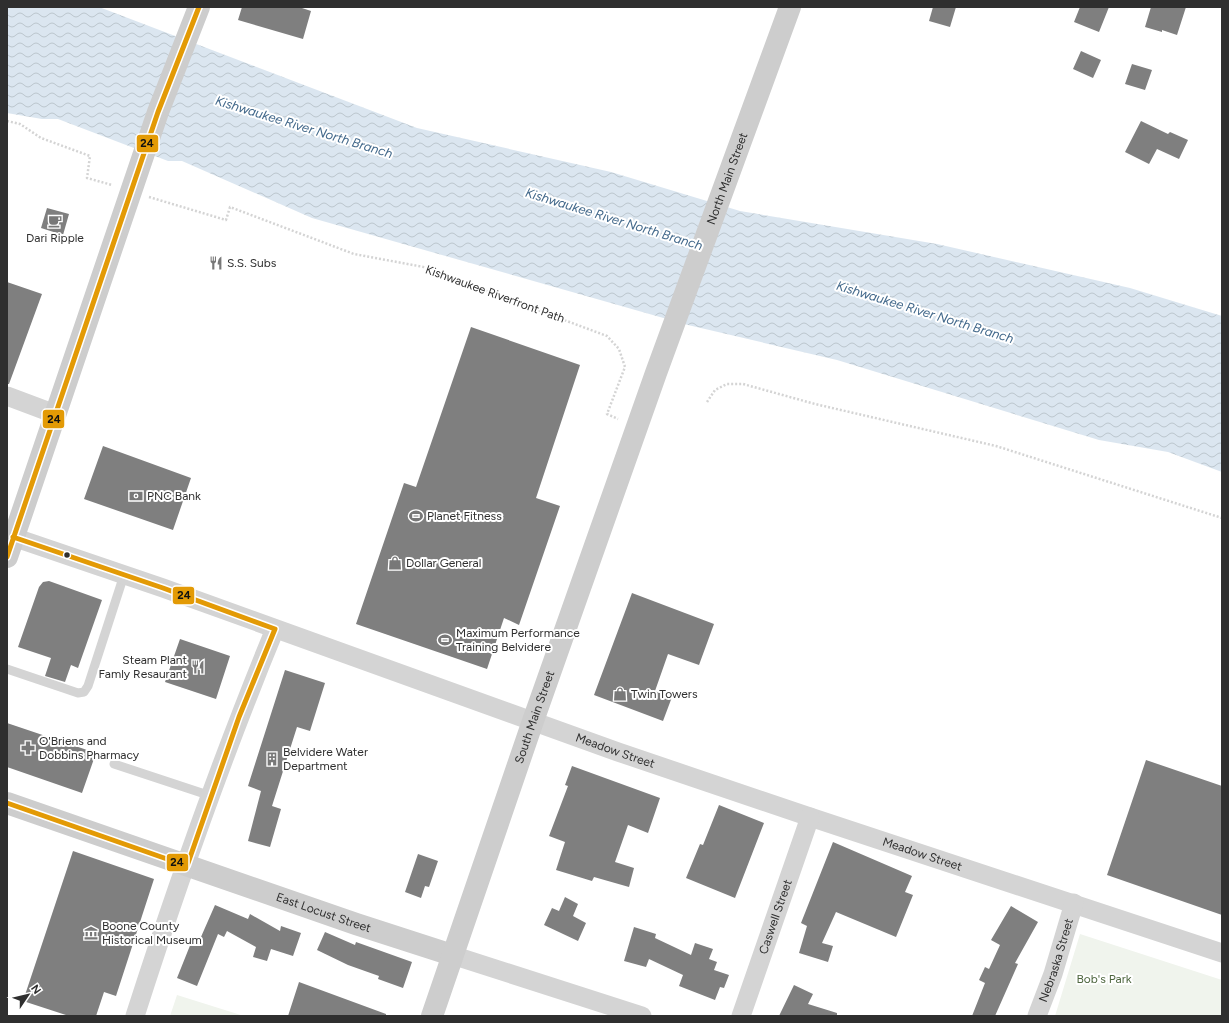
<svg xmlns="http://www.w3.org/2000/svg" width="1229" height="1023" font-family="Figtree,sans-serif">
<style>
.green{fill:#f0f4ed}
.water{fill:url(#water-waves)}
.building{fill:#7f7f7f}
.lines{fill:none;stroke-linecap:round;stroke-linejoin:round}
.path{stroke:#d4d4d4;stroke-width:2.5;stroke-dasharray:2 2;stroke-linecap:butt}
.lane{stroke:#d4d4d4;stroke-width:9}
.street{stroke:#d4d4d4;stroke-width:19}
.secondary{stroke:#cdcdcd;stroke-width:22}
.bus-1-casing{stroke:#fff;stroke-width:8}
.bus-1{stroke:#e39a05;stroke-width:5}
.bus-dot{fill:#2f2f2f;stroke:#fff;stroke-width:1.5}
.labels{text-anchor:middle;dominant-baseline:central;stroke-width:4;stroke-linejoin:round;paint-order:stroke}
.street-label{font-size:12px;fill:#2f2f2f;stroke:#fff}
.poi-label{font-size:12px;fill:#2f2f2f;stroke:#fff;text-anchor:start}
.park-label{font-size:12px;fill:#4f6740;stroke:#fff}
.water-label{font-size:13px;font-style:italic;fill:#43698b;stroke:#fff}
.line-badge{stroke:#fff;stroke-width:1.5}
.pale-badge-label{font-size:11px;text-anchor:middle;font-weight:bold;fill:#111}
</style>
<defs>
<pattern id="water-waves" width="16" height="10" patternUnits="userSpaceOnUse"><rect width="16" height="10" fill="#dbe6f0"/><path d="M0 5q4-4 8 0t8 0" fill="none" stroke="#bcc6ce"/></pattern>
</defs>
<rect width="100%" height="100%" fill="#fff"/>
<path class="green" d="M 1080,934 L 1222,980 L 1222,1016 L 1055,1016 Z
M 177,995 L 244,1016 L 170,1016 Z"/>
<path class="water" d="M 7,7 L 99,7 L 417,128 L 611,172 L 740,211 L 937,244 L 1130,288 L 1222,316 L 1222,472 L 1168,452 L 1099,440 L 837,360 L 688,325 L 312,218 L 182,161 L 168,161 L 58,119 L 42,119 L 7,113 Z"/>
<path class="building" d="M 242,7 L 299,7 L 311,11 L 303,39 L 238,20 Z
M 933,7 L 956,7 L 950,27 L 929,21 Z
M 1080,7 L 1109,7 L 1099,32 L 1074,22 Z
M 1151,7 L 1186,7 L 1177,35 L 1162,30 L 1162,32 L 1145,27 Z
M 1081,51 L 1101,60 L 1093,78 L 1073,69 Z
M 1132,64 L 1152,70 L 1145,90 L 1125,84 Z
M 1141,121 L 1168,134 L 1170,132 L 1188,140 L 1179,159 L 1157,149 L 1149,164 L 1125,152 Z
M 47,208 L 69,214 L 63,235 L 41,228 Z
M 7,282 L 42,294 L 9,384 L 7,384 Z
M 471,327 L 580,365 L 536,498 L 560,506 L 519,625 L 504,618 L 487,669 L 356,624 L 404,483 L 416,487 Z
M 103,446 L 191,478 L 173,530 L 84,499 Z
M 49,581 L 102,600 L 78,668 L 71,665 L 65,682 L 45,676 L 51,658 L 18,647 L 39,587 L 43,582 Z
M 632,593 L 714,624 L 699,665 L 668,654 L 655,691 L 672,697 L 663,721 L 594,695 Z
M 180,639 L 230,656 L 216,699 L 165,682 Z
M 285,670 L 325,683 L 310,731 L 297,727 L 272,806 L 281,809 L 270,847 L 248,841 L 261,791 L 248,786 Z
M 7,723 L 96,753 L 82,793 L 7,767 Z
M 1146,760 L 1222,786 L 1222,915 L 1107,875 Z
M 572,766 L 660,798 L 648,833 L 628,825 L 615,862 L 634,868 L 629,887 L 594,877 L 592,881 L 556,870 L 565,842 L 549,836 L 568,786 L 565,785 Z
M 719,805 L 764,823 L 735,898 L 686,878 L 700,844 L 703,845 Z
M 833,842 L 912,876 L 905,892 L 913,895 L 896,937 L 836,912 L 822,943 L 833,946 L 828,962 L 799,953 L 807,926 L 801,923 Z
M 73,851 L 154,879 L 116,996 L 104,992 L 96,1016 L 69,1016 L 23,1001 Z
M 418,854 L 438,861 L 429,887 L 425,886 L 421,898 L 405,892 Z
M 565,897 L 578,904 L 573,916 L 586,923 L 578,941 L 544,925 L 552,908 L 559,911 Z
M 215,905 L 248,919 L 250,914 L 280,931 L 281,926 L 301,933 L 293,956 L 271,949 L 267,961 L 253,957 L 256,947 L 227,931 L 224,937 L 218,934 L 197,986 L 177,978 L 191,943 L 197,946 Z
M 1011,906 L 1038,922 L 1015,963 L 1018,964 L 995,1016 L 972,1016 L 985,983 L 979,980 L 985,967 L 989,969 L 1000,945 L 991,940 Z
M 634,927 L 656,934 L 655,938 L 691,955 L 695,943 L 713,949 L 709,959 L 717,962 L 714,970 L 729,975 L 724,988 L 720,987 L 715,1000 L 679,986 L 683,975 L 649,959 L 646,967 L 624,961 Z
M 325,932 L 355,945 L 356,942 L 412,962 L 403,988 L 378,979 L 379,976 L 348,965 L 317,950 Z
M 299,982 L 386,1014 L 386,1016 L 288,1016 Z
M 794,985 L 813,994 L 808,1004 L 837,1013 L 837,1016 L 779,1016 Z"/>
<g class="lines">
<path class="path" d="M 7,121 L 20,124 L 41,138 L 90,156 L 87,178 L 112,185
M 149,197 L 226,220 L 230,207 L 354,254 L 429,268 L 489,292 L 607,336 L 619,349 L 625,367 L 607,414 L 618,419
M 707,402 L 715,390 L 727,384 L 743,384 L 815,404 L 996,446 L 1222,518"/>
<path class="lane" d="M 7,669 L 78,693 L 84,692 L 88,686 L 124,575
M 114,764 L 211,796"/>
<g class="street">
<path d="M 7,396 L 55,414"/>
<path id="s1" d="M 13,537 L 163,588 L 618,752 L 810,817 L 1222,953"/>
<path d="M 452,955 L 642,1016"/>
<path d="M 135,1016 C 177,885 223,755 275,629"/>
<path id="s2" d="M 741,1016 L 810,817"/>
<path id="s3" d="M 1037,1016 L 1053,974 L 1074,903"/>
</g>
<g class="secondary">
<path d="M 7,557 L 158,112 L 199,7"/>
<path id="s4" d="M 7,803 L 356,924 L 452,955"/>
<path id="s5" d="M 432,1016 L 533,721 L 656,373 L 790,7"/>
</g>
<g class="bus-1-casing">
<path id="bus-1" d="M 7,557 L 158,112 L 199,7
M 7,803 L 187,866 L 239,717 L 275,629 L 163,588 L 13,537"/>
</g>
<use href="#bus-1" class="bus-1"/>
</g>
<defs>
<g id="cafe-bare" transform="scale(1.08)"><path d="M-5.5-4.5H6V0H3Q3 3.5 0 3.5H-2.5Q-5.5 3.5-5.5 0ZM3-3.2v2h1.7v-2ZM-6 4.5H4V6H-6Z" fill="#787878" stroke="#fff" stroke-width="2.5" paint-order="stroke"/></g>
<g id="restaurant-bare" transform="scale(1.08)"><path d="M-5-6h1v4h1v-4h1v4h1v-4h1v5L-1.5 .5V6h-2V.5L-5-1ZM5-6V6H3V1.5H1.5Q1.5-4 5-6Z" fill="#787878" stroke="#fff" stroke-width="2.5" paint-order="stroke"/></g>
<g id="bank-bare" transform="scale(1.08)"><path d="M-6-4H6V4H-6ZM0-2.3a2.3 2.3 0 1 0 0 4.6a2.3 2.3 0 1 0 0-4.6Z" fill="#787878" stroke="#fff" stroke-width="2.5" paint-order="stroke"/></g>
<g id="stadium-bare" transform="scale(1.08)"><path d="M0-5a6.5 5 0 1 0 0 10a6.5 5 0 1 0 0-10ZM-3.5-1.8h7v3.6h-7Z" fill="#787878" stroke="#fff" stroke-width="2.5" paint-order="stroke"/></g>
<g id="shop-bare" transform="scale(1.08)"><path d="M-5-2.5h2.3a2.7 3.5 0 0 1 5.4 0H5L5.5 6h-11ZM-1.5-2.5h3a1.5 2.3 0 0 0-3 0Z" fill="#787878" stroke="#fff" stroke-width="2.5" paint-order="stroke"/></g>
<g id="pharmacy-bare" transform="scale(1.08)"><path d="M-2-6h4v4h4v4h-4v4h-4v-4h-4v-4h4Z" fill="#787878" stroke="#fff" stroke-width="2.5" paint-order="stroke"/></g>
<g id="building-bare" transform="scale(1.08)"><path d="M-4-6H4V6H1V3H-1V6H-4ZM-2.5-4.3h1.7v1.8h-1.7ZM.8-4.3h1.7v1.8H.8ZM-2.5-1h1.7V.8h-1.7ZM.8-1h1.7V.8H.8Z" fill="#787878" stroke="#fff" stroke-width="2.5" paint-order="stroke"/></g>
<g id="museum-bare" transform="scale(1.08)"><path d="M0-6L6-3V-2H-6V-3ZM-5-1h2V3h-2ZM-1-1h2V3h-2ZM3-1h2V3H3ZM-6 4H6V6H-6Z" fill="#787878" stroke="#fff" stroke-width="2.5" paint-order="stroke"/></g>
</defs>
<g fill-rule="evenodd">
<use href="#cafe-bare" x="55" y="221"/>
<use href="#restaurant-bare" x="216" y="263"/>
<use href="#bank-bare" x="136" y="496"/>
<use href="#stadium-bare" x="416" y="516"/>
<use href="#shop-bare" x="395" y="563"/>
<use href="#stadium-bare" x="445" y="640"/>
<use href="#restaurant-bare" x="198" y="667"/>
<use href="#shop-bare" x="620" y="694"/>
<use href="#pharmacy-bare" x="28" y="748"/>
<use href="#building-bare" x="272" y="759"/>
<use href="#museum-bare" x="91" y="933"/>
</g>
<circle class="bus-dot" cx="67" cy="555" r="3.5"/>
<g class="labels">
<g class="street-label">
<text stroke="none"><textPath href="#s5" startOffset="888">North Main Street</textPath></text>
<text transform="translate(495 294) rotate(20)">Kishwaukee Riverfront Path</text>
<text stroke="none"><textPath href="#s5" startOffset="316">South Main Street</textPath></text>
<text stroke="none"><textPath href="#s1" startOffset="639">Meadow Street</textPath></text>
<text stroke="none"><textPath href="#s1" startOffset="963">Meadow Street</textPath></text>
<text stroke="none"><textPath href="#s4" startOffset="335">East Locust Street</textPath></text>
<text stroke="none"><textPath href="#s2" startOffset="105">Caswell Street</textPath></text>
<text stroke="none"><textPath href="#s3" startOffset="59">Nebraska Street</textPath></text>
</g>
<g class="poi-label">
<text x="55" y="238" text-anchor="middle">Dari Ripple</text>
<text x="227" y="263">S.S. Subs</text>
<text x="147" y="496">PNC Bank</text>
<text x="427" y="516">Planet Fitness</text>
<text x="406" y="563">Dollar General</text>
<text x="456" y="633">Maximum Performance<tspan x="456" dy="14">Training Belvidere</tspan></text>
<text x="187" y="660" text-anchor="end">Steam Plant<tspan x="187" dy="14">Famly Resaurant</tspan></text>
<text x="631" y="694">Twin Towers</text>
<text x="39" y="741">O'Briens and<tspan x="39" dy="14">Dobbins Pharmacy</tspan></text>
<text x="283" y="752">Belvidere Water<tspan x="283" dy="14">Department</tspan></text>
<text x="102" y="926">Boone County<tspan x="102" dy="14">Historical Museum</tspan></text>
</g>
<g class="park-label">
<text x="1104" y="979">Bob's Park</text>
</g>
<g class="water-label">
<text transform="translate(304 127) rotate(17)">Kishwaukee River North Branch</text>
<text transform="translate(614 219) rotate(17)">Kishwaukee River North Branch</text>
<text transform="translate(925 312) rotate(17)">Kishwaukee River North Branch</text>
</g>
</g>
<g class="line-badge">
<rect x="136" y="134" width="23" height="19" rx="4" fill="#e39a05"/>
<rect x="42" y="409" width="23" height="20" rx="4" fill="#e39a05"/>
<rect x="172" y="586" width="23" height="19" rx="4" fill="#e39a05"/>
<rect x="166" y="853" width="23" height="19" rx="4" fill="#e39a05"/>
</g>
<g class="pale-badge-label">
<text x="147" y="147">24</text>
<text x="54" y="423">24</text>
<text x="184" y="599">24</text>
<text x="177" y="866">24</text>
</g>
<rect width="1229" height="1023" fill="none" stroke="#2f2f2f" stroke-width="16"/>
<g transform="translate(28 995) rotate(55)" stroke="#ffffff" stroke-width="3" paint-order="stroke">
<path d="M0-3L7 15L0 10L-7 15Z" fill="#2f2f2f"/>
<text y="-6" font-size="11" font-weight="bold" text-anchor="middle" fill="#2f2f2f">N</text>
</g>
</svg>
